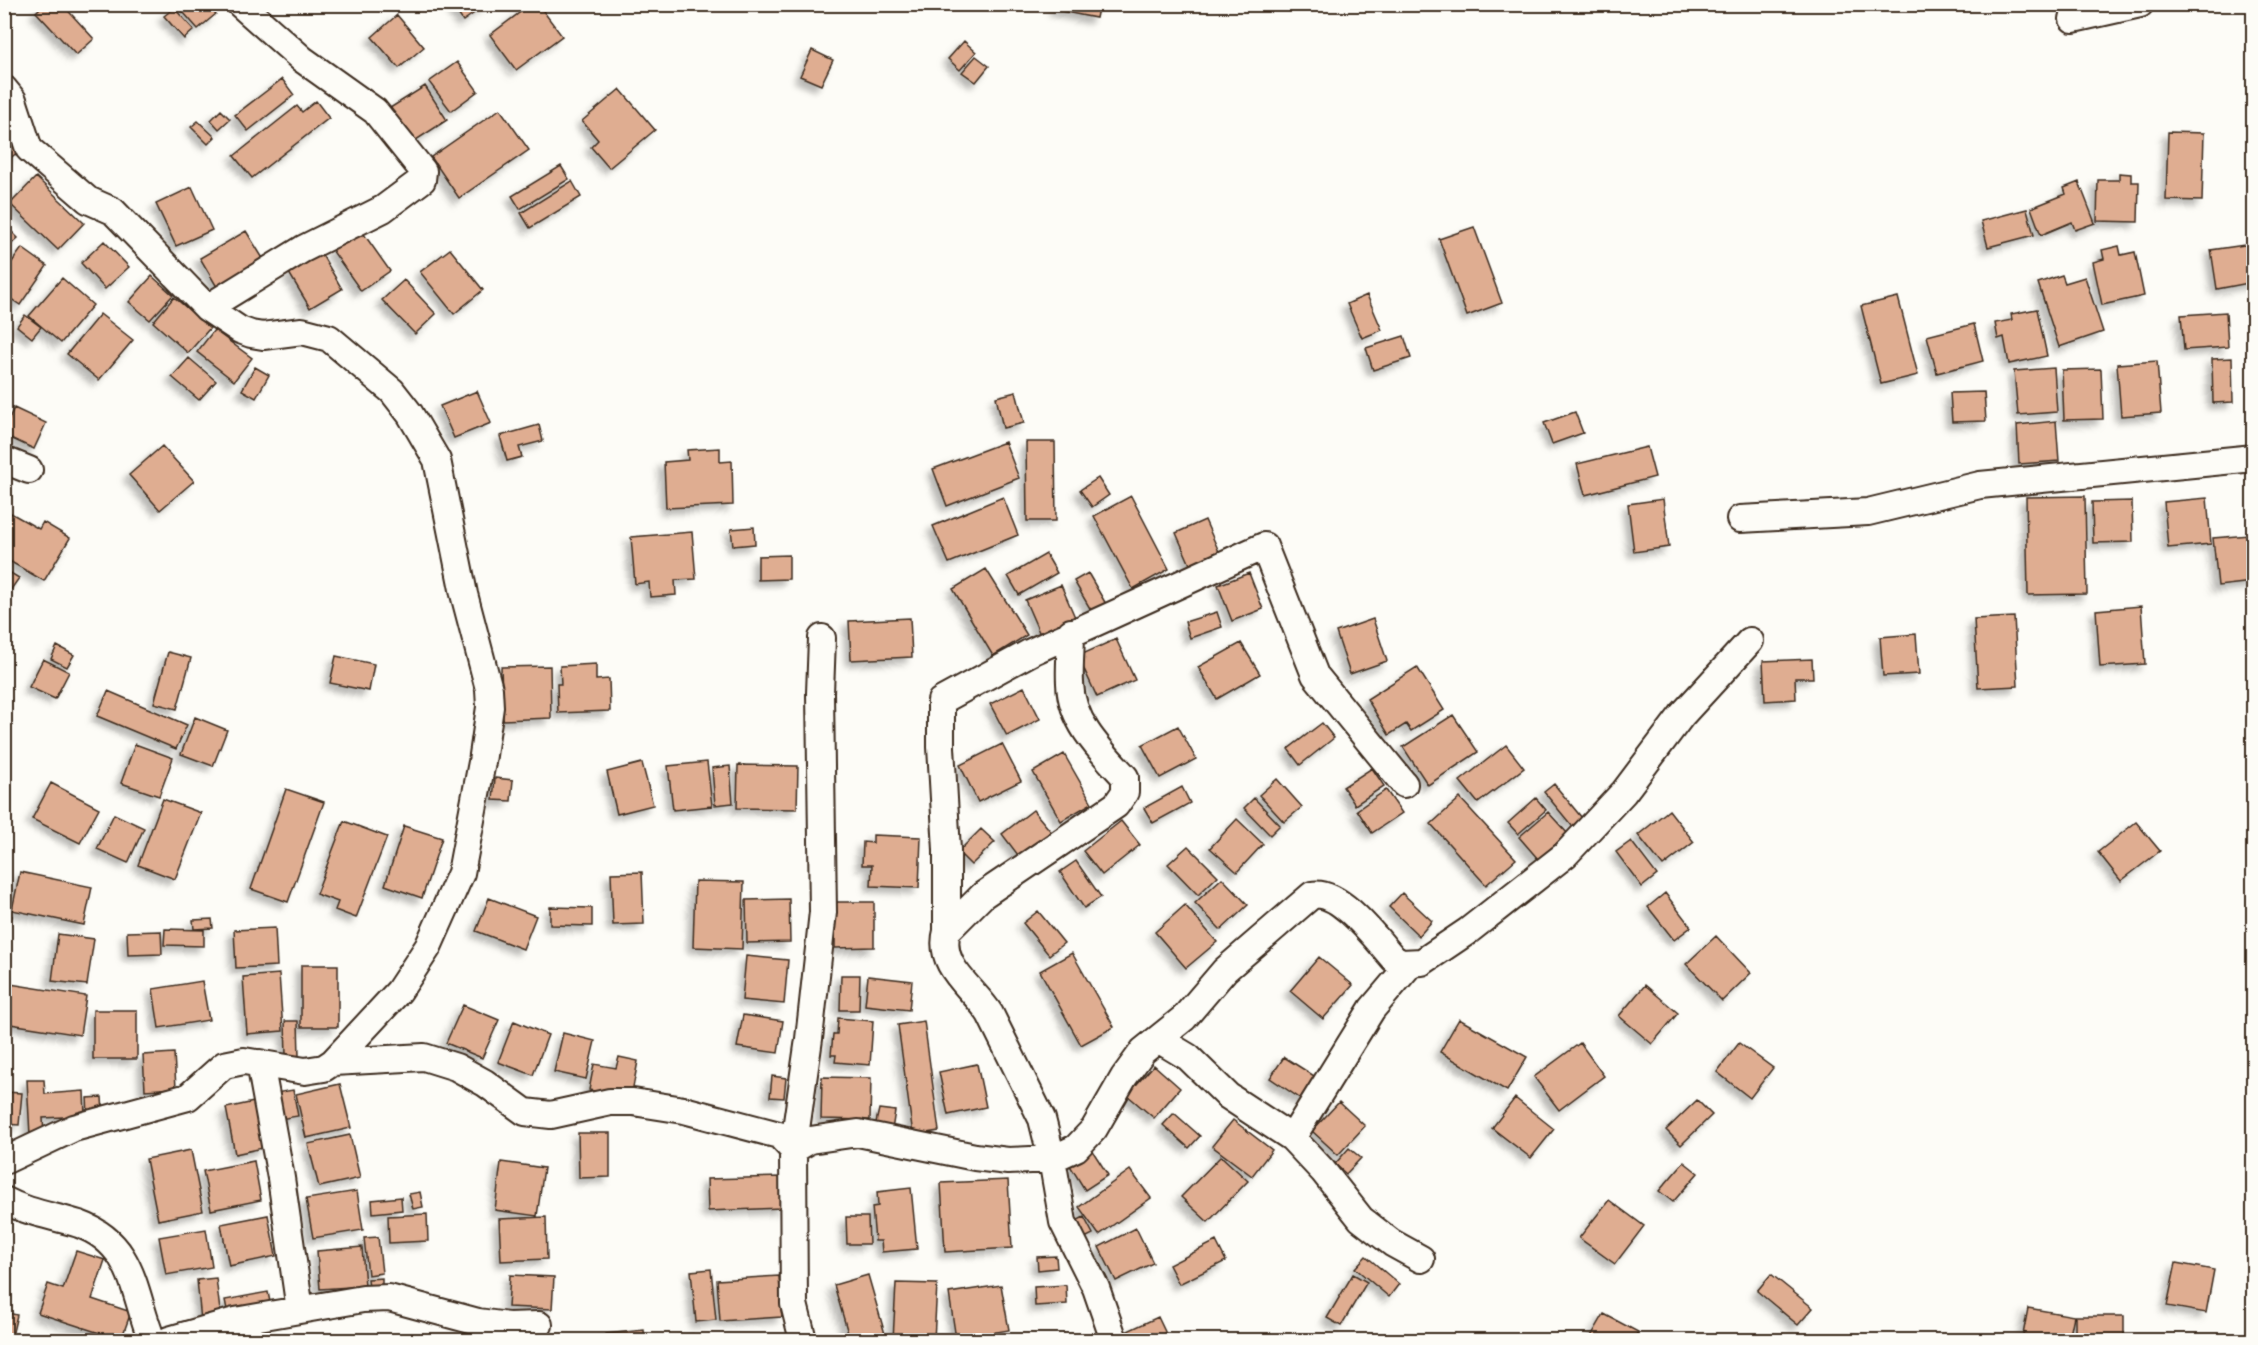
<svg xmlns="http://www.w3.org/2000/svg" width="2258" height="1345" font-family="Sriracha,sans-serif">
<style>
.building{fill:#dfad91;stroke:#3b2a1e;stroke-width:1.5;filter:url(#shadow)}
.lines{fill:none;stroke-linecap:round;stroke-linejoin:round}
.minor-casing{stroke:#3b2a1e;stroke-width:30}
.minor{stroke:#fdfcf7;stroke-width:26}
</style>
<defs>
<filter id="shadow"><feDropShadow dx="-5.5" dy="5.5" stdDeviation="3" flood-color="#0004"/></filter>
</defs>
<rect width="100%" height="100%" fill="#fdfcf7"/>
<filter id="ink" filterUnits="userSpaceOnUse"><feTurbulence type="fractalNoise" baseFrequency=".0167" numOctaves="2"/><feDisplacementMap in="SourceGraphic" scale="12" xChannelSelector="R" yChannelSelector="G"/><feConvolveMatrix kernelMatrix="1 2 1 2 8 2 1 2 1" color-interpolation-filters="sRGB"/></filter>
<g filter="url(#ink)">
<path class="building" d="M 44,4 L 62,4 L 94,39 L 76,55 L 36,12 Z
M 176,4 L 207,4 L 216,14 L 198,29 Z
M 451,4 L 487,4 L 463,21 Z
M 531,4 L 538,4 L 562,36 L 516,70 L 490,35 Z
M 1056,4 L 1099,4 L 1096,18 L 1055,10 Z
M 174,8 L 194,30 L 184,39 L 164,16 Z
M 397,15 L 424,47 L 399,68 L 372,37 Z
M 964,41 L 976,52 L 960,70 L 948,59 Z
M 812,50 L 833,60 L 821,85 L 800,76 Z
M 976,56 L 989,66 L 976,82 L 962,72 Z
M 457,62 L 478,91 L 451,111 L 429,82 Z
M 282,79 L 294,95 L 248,131 L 235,115 Z
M 425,86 L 447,120 L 413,142 L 390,108 Z
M 620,89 L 655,130 L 609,168 L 591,147 L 598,140 L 582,121 Z
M 316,101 L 329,118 L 252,178 L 234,156 L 297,106 L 302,112 Z
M 500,109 L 529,150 L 459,198 L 431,157 Z
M 221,110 L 230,119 L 219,129 L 211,120 Z
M 198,121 L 215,137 L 208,144 L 191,127 Z
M 2168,132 L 2204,133 L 2202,201 L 2166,200 Z
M 4,137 L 18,152 L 4,163 Z
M 561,166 L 569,179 L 520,209 L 512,196 Z
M 2119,173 L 2131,174 L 2131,182 L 2139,182 L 2138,222 L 2097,221 L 2098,180 L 2119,180 Z
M 36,177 L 84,223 L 58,250 L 10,204 Z
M 572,181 L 581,197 L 530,228 L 521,213 Z
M 2079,182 L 2095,223 L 2075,230 L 2072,222 L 2041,235 L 2031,208 L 2066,194 L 2064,188 Z
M 192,187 L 212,230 L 176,246 L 156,204 Z
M 2027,209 L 2034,235 L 1988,247 L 1981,221 Z
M 4,224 L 18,238 L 4,251 Z
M 1474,227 L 1502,303 L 1467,316 L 1439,239 Z
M 361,230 L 390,271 L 361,291 L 332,250 Z
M 246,231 L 264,260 L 217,287 L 200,258 Z
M 104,241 L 129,267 L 105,289 L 81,263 Z
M 2251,244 L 2254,260 L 2254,282 L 2217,289 L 2211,250 Z
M 2119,246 L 2121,255 L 2135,252 L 2144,296 L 2102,305 L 2093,262 L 2104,259 L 2102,250 Z
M 22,248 L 47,266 L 20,305 L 4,294 L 4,273 Z
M 450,249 L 483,290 L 454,314 L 420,272 Z
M 321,253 L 342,289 L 310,308 L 289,273 Z
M 2062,275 L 2065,283 L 2085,277 L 2103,332 L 2059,347 L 2038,283 Z
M 152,276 L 173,295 L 150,320 L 129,302 Z
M 62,278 L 93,305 L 61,343 L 29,316 Z
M 404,280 L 436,314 L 415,334 L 382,300 Z
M 1367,295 L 1382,330 L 1362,338 L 1347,304 Z
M 174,297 L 210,328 L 188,353 L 153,322 Z
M 1898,297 L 1918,375 L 1881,384 L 1861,306 Z
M 2037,309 L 2047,356 L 2009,364 L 2004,337 L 1998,339 L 1995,323 L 2012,320 L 2011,314 Z
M 2226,312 L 2228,347 L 2184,350 L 2181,315 Z
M 100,314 L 133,340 L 99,380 L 67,354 Z
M 25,315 L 41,327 L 32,338 L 17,326 Z
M 1974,324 L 1983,361 L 1937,373 L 1927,336 Z
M 214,330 L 252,358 L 234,381 L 197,352 Z
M 1404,336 L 1411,358 L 1373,370 L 1366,348 Z
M 189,358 L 216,381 L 199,400 L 172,377 Z
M 2232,358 L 2233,402 L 2213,403 L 2212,359 Z
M 2157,361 L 2161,413 L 2121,416 L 2117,364 Z
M 255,367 L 269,375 L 256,398 L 242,390 Z
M 2054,368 L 2057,412 L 2018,415 L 2014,371 Z
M 2101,369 L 2103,419 L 2064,420 L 2062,370 Z
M 477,391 L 491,423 L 454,438 L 440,406 Z
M 1016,392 L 1024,423 L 1003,428 L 996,397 Z
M 1984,392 L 1986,421 L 1952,422 L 1950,393 Z
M 14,408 L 46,423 L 34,449 L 4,435 L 4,429 Z
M 1575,412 L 1583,433 L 1552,444 L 1544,423 Z
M 2056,421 L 2059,461 L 2019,464 L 2017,425 Z
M 539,425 L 543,441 L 519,447 L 522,457 L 507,461 L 500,436 Z
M 1005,442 L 1019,478 L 947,506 L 933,469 Z
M 1026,442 L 1055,442 L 1056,521 L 1027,521 Z
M 162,446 L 194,481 L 160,510 L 129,475 Z
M 1647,447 L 1655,477 L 1585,495 L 1577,464 Z
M 720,448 L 720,462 L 732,461 L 733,505 L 666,508 L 664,462 L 688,460 L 687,450 Z
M 1098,478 L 1109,495 L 1092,507 L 1080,490 Z
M 1131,496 L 1169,569 L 1133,589 L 1094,516 Z
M 2085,496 L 2087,594 L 2028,595 L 2026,497 Z
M 1003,497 L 1018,535 L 949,563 L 933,526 Z
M 2207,498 L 2211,544 L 2168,548 L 2164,502 Z
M 1663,499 L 1669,547 L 1634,552 L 1628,504 Z
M 2132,501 L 2133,542 L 2093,543 L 2092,502 Z
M 9,512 L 39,529 L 43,522 L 70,538 L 44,581 L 4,558 L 4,518 Z
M 1205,520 L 1221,556 L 1192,569 L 1176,533 Z
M 754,527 L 755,544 L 733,546 L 731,529 Z
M 692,532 L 696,579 L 675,580 L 676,595 L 650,597 L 649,582 L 635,584 L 631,537 Z
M 2249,535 L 2253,582 L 2218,586 L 2213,538 Z
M 1046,554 L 1057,573 L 1019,595 L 1008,576 Z
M 789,555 L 789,579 L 758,580 L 758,556 Z
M 4,569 L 19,578 L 7,595 L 4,594 Z
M 986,569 L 1027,635 L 993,656 L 953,589 Z
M 1088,573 L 1106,604 L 1092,612 L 1074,581 Z
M 1249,573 L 1263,609 L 1232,621 L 1218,585 Z
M 1061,585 L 1078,624 L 1042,639 L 1025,600 Z
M 2141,606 L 2145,664 L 2100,667 L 2096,610 Z
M 1217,612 L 1222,627 L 1190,638 L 1185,622 Z
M 2014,617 L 2018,686 L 1978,688 L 1974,619 Z
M 910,618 L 912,657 L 851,660 L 849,621 Z
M 1373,619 L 1387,661 L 1350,674 L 1336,632 Z
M 1916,634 L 1919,674 L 1883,676 L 1880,637 Z
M 1116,639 L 1135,680 L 1097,697 L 1078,656 Z
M 1241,643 L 1260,674 L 1217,699 L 1198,667 Z
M 57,646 L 74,655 L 67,667 L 51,659 Z
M 168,652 L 191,658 L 177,709 L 154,703 Z
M 336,656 L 374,664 L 369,691 L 330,683 Z
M 43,659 L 69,672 L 55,699 L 29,687 Z
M 1812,659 L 1813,678 L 1795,678 L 1796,699 L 1765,701 L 1763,661 Z
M 596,664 L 596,680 L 609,679 L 610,711 L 558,713 L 557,684 L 561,684 L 560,666 Z
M 550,666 L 551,718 L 503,720 L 501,667 Z
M 1417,667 L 1444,710 L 1411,731 L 1406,724 L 1389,735 L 1367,699 Z
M 1024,687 L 1040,719 L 1007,736 L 990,704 Z
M 108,691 L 187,725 L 176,749 L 97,716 Z
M 1453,715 L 1478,752 L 1428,785 L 1403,747 Z
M 195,717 L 227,730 L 213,766 L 181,754 Z
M 1322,723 L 1334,738 L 1300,765 L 1288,749 Z
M 1178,726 L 1196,759 L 1160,778 L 1142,745 Z
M 135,744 L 173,758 L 159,796 L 121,783 Z
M 1002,744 L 1021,781 L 978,802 L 960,765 Z
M 1506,745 L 1524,768 L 1478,803 L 1460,781 Z
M 1064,754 L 1092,803 L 1061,821 L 1033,772 Z
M 707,762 L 712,806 L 673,810 L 668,766 Z
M 642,763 L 653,805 L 617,814 L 607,772 Z
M 738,765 L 798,766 L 797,809 L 737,808 Z
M 730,766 L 733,803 L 715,805 L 712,768 Z
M 1372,768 L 1384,786 L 1355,805 L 1343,787 Z
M 495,778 L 513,780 L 511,801 L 493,800 Z
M 1277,779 L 1302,807 L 1284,822 L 1259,795 Z
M 51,783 L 99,808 L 80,843 L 32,819 Z
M 1554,784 L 1582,818 L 1572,826 L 1544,792 Z
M 1182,787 L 1190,803 L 1153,823 L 1144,808 Z
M 286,789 L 324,802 L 288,902 L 251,889 Z
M 1386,790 L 1402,813 L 1372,833 L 1357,810 Z
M 1254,798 L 1280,825 L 1270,835 L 1244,808 Z
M 1460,798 L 1516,859 L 1486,885 L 1431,824 Z
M 1536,798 L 1546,810 L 1518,834 L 1508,823 Z
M 163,799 L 201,813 L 175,879 L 138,865 Z
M 1033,810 L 1053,834 L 1021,859 L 1002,834 Z
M 1669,810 L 1694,842 L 1663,866 L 1638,835 Z
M 1548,812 L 1568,834 L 1538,859 L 1519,837 Z
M 114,814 L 144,828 L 128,863 L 97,849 Z
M 1237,819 L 1263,844 L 1237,872 L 1210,848 Z
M 344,821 L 387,837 L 356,918 L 335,910 L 338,902 L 316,894 Z
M 1121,821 L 1140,845 L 1102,875 L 1083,851 Z
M 2136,822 L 2160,851 L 2121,881 L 2098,852 Z
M 404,826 L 442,838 L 422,898 L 385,885 Z
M 981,829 L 995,842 L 971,865 L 958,852 Z
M 873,835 L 921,837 L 919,888 L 871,886 L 872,865 L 862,865 L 863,842 L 873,843 Z
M 1631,841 L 1657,875 L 1642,887 L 1616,852 Z
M 1188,846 L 1218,876 L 1198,895 L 1168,864 Z
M 1076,861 L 1101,897 L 1084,908 L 1060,872 Z
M 20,872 L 92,887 L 84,925 L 12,910 Z
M 642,872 L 644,924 L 613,925 L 611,873 Z
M 1222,878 L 1248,905 L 1221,930 L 1195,903 Z
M 695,881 L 744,882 L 742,949 L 693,947 Z
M 1402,893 L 1432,921 L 1419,936 L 1389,907 Z
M 1665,893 L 1691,927 L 1674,940 L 1648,907 Z
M 489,898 L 536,916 L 523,949 L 476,931 Z
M 789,899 L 790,942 L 747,943 L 746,900 Z
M 835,902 L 874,902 L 874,947 L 835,948 Z
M 1185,905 L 1217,942 L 1186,968 L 1155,932 Z
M 550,907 L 592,908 L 592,926 L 550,925 Z
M 1038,911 L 1064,943 L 1049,955 L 1023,923 Z
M 4,915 L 12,916 L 7,938 L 4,937 Z
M 212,919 L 213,928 L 194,929 L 193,920 Z
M 275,928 L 277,966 L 236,968 L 234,930 Z
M 165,929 L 204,930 L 204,946 L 164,945 Z
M 161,931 L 162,954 L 128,955 L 127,932 Z
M 58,934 L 94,939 L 87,985 L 52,981 Z
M 1716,936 L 1751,973 L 1722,1001 L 1686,964 Z
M 1072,953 L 1114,1027 L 1081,1045 L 1040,971 Z
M 746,956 L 788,960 L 784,1004 L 742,1000 Z
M 1319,957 L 1353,985 L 1323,1019 L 1290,991 Z
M 301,965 L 338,965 L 338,1027 L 301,1027 Z
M 279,974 L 283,1031 L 247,1034 L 243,977 Z
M 841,975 L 860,975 L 859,1010 L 840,1010 Z
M 868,976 L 912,981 L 909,1010 L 865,1005 Z
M 202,981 L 209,1020 L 159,1028 L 153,989 Z
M 4,983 L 86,996 L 80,1035 L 4,1023 Z
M 1645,985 L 1678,1013 L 1652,1044 L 1619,1016 Z
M 463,1005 L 499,1020 L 482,1058 L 446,1043 Z
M 93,1010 L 137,1010 L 137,1059 L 93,1059 Z
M 743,1015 L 783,1021 L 778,1053 L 737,1047 Z
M 838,1018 L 873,1021 L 870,1065 L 835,1062 L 836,1055 L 831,1055 L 833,1034 L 837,1034 Z
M 1459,1019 L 1527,1057 L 1507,1091 L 1440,1052 Z
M 285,1021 L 298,1021 L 299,1056 L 286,1056 Z
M 514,1021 L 548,1035 L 533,1075 L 498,1062 Z
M 924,1021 L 939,1131 L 913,1135 L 898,1025 Z
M 563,1033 L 595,1041 L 586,1079 L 554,1072 Z
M 1580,1043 L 1604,1076 L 1559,1110 L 1534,1077 Z
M 1739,1043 L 1773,1068 L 1750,1098 L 1717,1072 Z
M 174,1053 L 176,1088 L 145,1090 L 143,1055 Z
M 619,1057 L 638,1061 L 631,1098 L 589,1090 L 594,1064 L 616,1068 Z
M 1284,1057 L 1319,1079 L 1304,1101 L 1270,1078 Z
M 977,1064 L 986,1107 L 948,1115 L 939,1072 Z
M 1154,1065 L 1180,1088 L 1154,1118 L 1127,1095 Z
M 772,1076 L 786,1078 L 784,1098 L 770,1097 Z
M 822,1077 L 871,1078 L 870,1120 L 821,1119 Z
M 27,1080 L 44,1080 L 45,1094 L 84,1091 L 85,1116 L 43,1118 L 44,1135 L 30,1136 Z
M 340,1084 L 351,1128 L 306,1138 L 296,1094 Z
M 293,1090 L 298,1116 L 280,1119 L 275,1093 Z
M 4,1092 L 22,1093 L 19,1125 L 4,1124 Z
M 102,1097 L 103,1113 L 88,1114 L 87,1098 Z
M 1515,1098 L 1554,1129 L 1531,1158 L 1492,1128 Z
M 1697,1100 L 1712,1115 L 1681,1145 L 1666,1130 Z
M 254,1102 L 263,1148 L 235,1154 L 226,1108 Z
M 1339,1102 L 1365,1126 L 1338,1155 L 1312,1131 Z
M 879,1109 L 895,1111 L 892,1130 L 875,1127 Z
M 1174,1113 L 1200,1136 L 1189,1148 L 1163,1125 Z
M 1233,1120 L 1272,1150 L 1252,1176 L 1212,1146 Z
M 578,1133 L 610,1133 L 610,1177 L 579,1178 Z
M 350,1135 L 360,1178 L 319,1187 L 308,1144 Z
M 1349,1148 L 1361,1158 L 1346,1174 L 1335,1164 Z
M 191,1150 L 203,1211 L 158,1220 L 146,1159 Z
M 1092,1150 L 1108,1175 L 1085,1190 L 1069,1164 Z
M 1221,1156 L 1248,1181 L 1208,1222 L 1181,1197 Z
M 254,1161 L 261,1200 L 211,1210 L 203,1171 Z
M 501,1162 L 544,1168 L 537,1216 L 495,1210 Z
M 1684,1162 L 1698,1173 L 1673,1202 L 1659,1191 Z
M 1130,1170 L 1151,1198 L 1099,1235 L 1079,1207 Z
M 782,1177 L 782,1208 L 708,1211 L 707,1179 Z
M 1008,1180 L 1012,1248 L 945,1252 L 941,1183 Z
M 911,1188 L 917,1249 L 882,1252 L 881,1241 L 875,1241 L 872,1207 L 878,1206 L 877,1192 Z
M 357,1191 L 363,1230 L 313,1238 L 306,1199 Z
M 420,1192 L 423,1207 L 413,1209 L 409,1194 Z
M 401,1197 L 402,1210 L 373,1213 L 372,1200 Z
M 1609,1200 L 1644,1226 L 1615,1264 L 1579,1238 Z
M 427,1214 L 428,1241 L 389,1243 L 388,1216 Z
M 268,1215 L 276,1256 L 229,1266 L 221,1224 Z
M 546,1217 L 547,1259 L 501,1261 L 499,1219 Z
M 846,1217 L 868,1217 L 869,1244 L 847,1244 Z
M 1084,1217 L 1093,1234 L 1083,1239 L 1074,1222 Z
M 1136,1228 L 1153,1263 L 1116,1281 L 1099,1247 Z
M 206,1229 L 212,1267 L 166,1275 L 159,1237 Z
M 378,1237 L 382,1273 L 368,1275 L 364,1238 Z
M 1216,1241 L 1226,1261 L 1179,1284 L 1169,1265 Z
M 362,1247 L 365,1286 L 320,1289 L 317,1251 Z
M 76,1251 L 105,1260 L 92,1299 L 131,1312 L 121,1340 L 38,1313 L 48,1284 L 63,1289 Z
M 1056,1256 L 1057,1268 L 1038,1270 L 1037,1257 Z
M 1366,1256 L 1399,1284 L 1389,1297 L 1355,1268 Z
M 2176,1263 L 2214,1270 L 2206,1313 L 2167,1306 Z
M 711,1269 L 716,1320 L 696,1322 L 691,1271 Z
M 1353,1274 L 1367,1282 L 1341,1326 L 1327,1318 Z
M 1771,1274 L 1813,1308 L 1798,1325 L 1757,1291 Z
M 510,1275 L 554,1277 L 552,1309 L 508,1307 Z
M 868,1275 L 885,1334 L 861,1340 L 850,1340 L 834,1285 Z
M 779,1276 L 782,1317 L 720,1321 L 717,1280 Z
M 216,1278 L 221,1319 L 201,1321 L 197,1280 Z
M 382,1278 L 382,1289 L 369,1289 L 368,1279 Z
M 896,1283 L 937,1284 L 934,1340 L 893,1340 Z
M 1001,1285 L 1009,1330 L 956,1339 L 949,1293 Z
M 1066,1285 L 1067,1304 L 1035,1306 L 1034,1287 Z
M 268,1292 L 271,1307 L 228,1315 L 225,1300 Z
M 2028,1308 L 2074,1316 L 2069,1340 L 2022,1340 Z
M 4,1312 L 17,1315 L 11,1340 L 4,1340 Z
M 1604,1314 L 1638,1332 L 1633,1340 L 1589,1340 Z
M 2075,1316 L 2124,1316 L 2124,1340 L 2075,1340 Z
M 1158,1317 L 1169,1340 L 1122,1340 L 1119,1335 Z
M 644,1330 L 645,1340 L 606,1340 L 606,1334 Z
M 693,1334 L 694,1340 L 652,1340 L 652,1338 Z
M 796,1334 L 796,1340 L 771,1340 L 771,1336 Z
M 753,1336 L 753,1340 L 708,1340 L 708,1337 Z"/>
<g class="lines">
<g class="minor-casing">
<path id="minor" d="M 2073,19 L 2140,4
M 4,89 L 13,100 L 29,149 L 88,200 L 113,211 L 207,308 L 303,249 L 383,209 L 422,180 L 423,171 L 375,111 L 302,59 L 240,4
M 4,460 L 29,470
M 1740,519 L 1868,512 L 1980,485 L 2254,458
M 947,931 L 983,895 L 1116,805 L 1125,792 L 1125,777 C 1101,751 1071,722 1070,683 C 1069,667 1071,649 1071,632
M 1158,1039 L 1188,1057 L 1228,1096 L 1292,1138 L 1323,1171 L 1361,1219 L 1392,1243 L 1421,1259
M 333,1062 L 424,1057 L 456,1067 L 485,1083 L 525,1112 L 551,1115 L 610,1102 L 633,1102 L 684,1110 L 779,1135 L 793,1150 L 810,1140 L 858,1133 L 975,1157 L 1008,1161 L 1052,1159 L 1076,1148 L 1094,1129 L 1124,1077 L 1143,1051 L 1184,1018 L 1225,970 L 1312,895 C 1340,889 1377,940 1394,959 L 1401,963 L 1422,962 L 1468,931 L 1565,855 L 1624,792 L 1682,715 L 1750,641
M 260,1063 L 281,1178 L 300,1310
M 1292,1138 L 1372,1009 L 1410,964
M 4,1161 L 74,1128 L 188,1097 L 224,1065 L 244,1061 L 305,1071 L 324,1068 L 333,1062 L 399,991 L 428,947 L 461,873 L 482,762 L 490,707 L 489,689 L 464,594 L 437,460 L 410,414 L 392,391 L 329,338 L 302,331 L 263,336 L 251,334 L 240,330 L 207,308
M 4,1200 C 28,1213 54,1216 79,1224 C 135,1244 133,1294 152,1340
M 169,1340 L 235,1321 L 363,1299 L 389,1298 L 478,1322 L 508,1326 L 539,1325
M 803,1340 L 794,1304 L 793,1150 L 809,1039 L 823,912 L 820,693 L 822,638
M 1114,1340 L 1096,1288 L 1063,1222 L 1052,1159 L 1042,1119 L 990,1014 C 973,987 937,967 947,931 L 947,850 L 941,747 L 941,701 L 1031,652 L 1264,546 L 1315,675 L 1404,784"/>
</g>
<use href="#minor" class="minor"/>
</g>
</g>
<rect width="2258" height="1345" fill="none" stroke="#fdfcf7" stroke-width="24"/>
<rect x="12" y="12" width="2234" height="1321" fill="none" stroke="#3b2a1e" stroke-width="2" filter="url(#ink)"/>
</svg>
